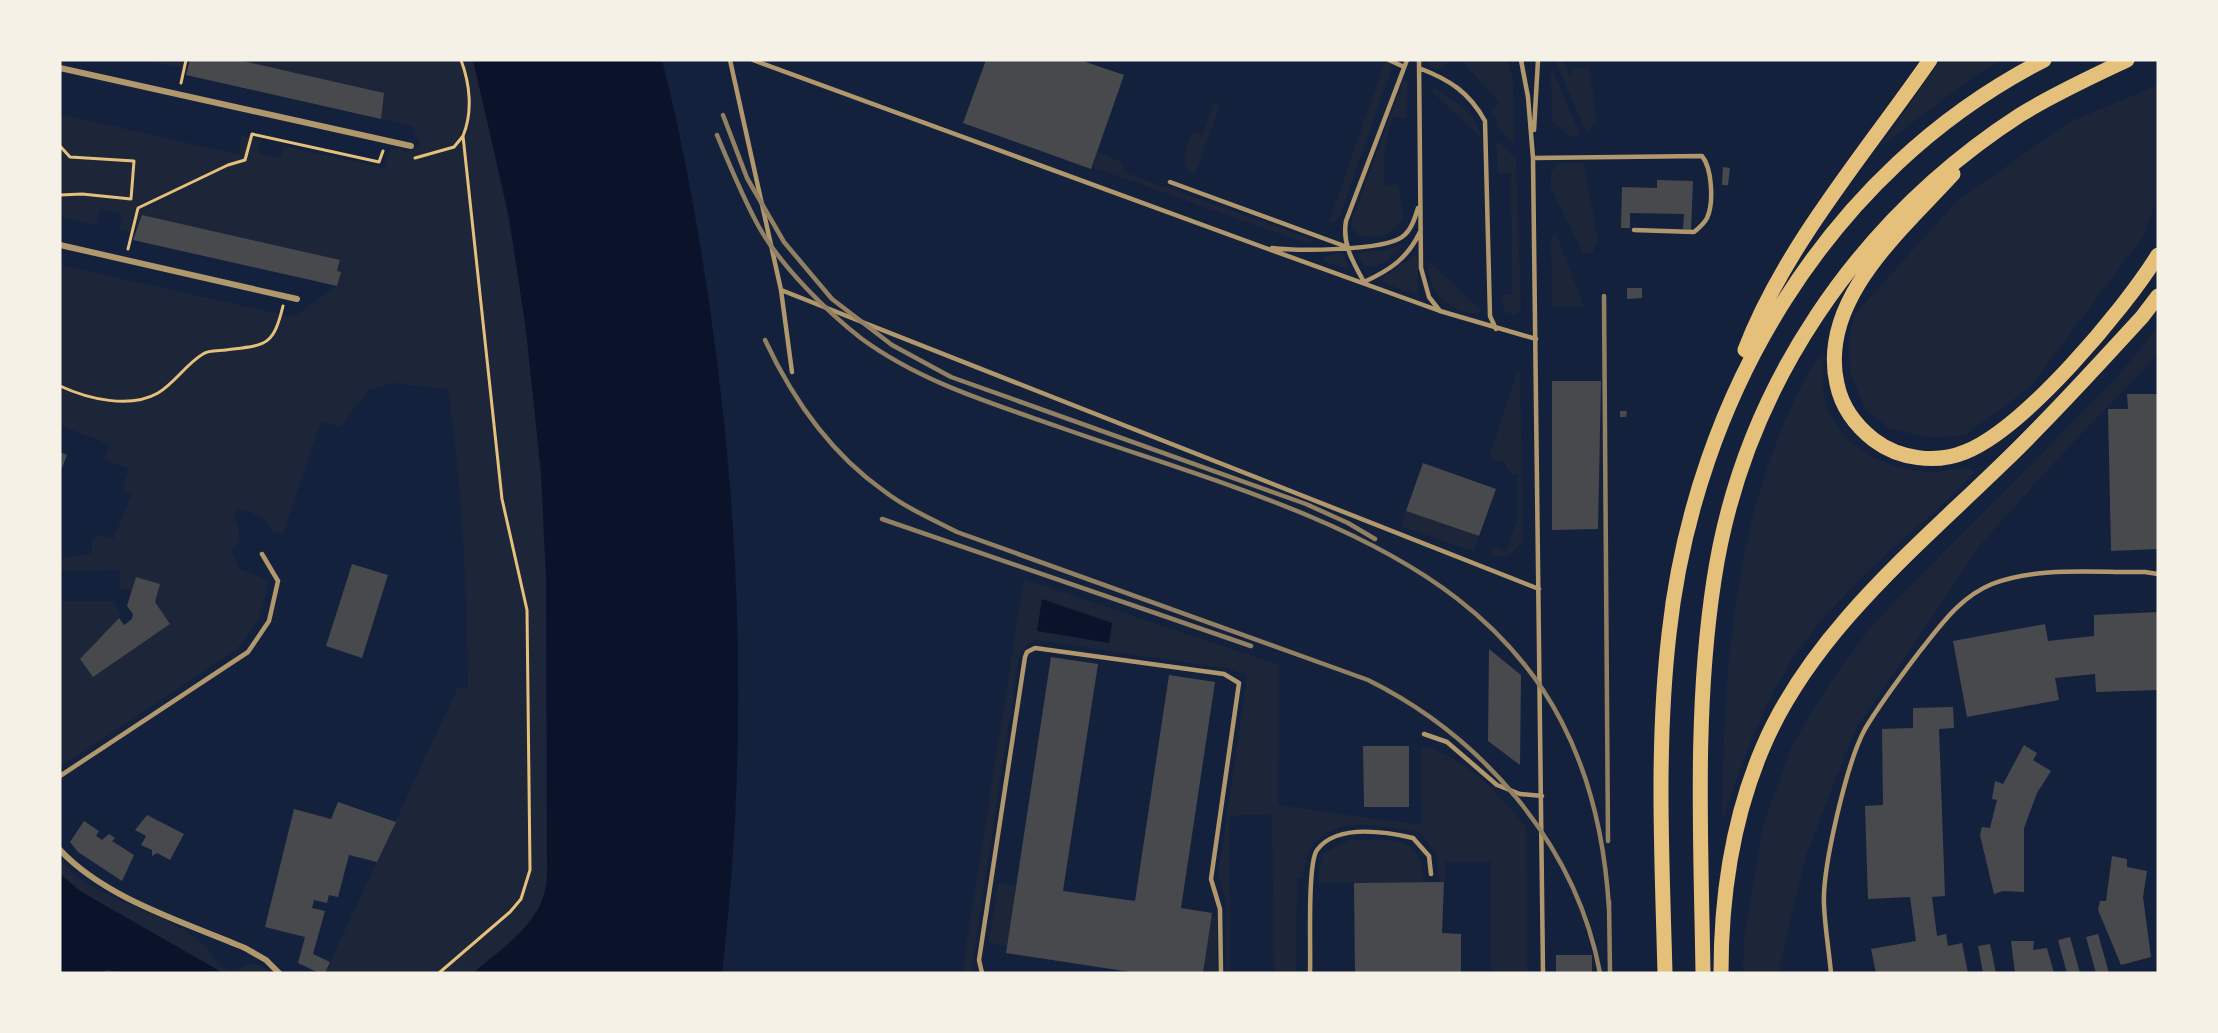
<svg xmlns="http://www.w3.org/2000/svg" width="2218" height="1033" font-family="'IBM Plex Sans',sans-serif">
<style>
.green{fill:#1d2539}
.water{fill:#0b132b}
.building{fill:#48494c}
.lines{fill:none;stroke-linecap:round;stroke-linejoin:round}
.path{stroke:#e5c07b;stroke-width:3}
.service{stroke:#b1986c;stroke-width:4.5}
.minor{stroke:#b1986c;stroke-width:6}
.motorway{stroke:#e5c07b;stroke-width:15}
.rail{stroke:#918062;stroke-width:4.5}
</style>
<rect width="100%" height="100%" fill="#14213d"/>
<path class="green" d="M 145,60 L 190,60 L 188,69 Z
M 238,60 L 473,60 C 508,195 530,333 541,472 C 552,605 547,744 547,877 C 545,922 504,946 473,973 L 325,973 L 458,687 L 468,688 C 467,587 462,486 448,387 L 445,389 L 392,383 L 369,390 L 340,427 L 321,421 L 283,534 L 273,532 C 264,517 256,513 238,509 L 234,517 L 239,528 L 239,542 L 231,551 L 240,569 L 269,581 L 259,618 L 237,649 L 60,767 L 60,601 L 114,601 L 121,615 L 81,659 L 93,677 L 170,624 L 155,602 L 160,584 L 136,577 L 132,591 L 120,588 L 120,570 L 60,571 L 61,547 L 64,558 L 92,553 L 92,539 L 101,535 L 113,539 L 132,495 L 121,490 L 129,469 L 104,459 L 110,445 L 60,425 L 60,265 L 293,317 L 337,286 L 340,272 L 337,271 L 340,260 L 136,227 L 134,234 L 119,230 L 122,214 L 100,209 L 96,225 L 60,217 L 60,114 L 240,155 L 241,136 L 261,140 L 258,153 L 281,158 L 284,146 L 385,168 L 390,148 L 409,151 L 418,146 L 420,141 L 416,137 L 413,126 L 381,119 L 383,93 Z
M 1427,60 L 1452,60 L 1438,70 L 1430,67 Z
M 1461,60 L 1508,60 L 1513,81 L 1514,145 L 1498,128 L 1497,118 L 1489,113 L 1499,102 Z
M 1555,60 L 1564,60 L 1569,75 L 1574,68 L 1589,67 L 1597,121 L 1587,134 Z
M 1940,60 L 2003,60 L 1976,75 L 1880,147 Z
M 1385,61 L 1393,64 L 1340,216 L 1334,222 L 1329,222 Z
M 1551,67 L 1580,135 L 1571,137 L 1552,122 Z
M 1404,79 L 1408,82 L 1406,119 L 1393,117 C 1384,141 1383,160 1385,186 L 1398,184 L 1403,217 C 1394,235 1377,240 1359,235 L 1352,227 L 1352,220 Z
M 2158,85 L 2158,197 L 2144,235 L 2030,387 L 1965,435 L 1933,438 L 1890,429 L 1865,409 L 1850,372 L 1849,343 L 1854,315 L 1960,198 L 2072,121 Z
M 1433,89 L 1437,89 C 1454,102 1479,113 1480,137 L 1431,91 Z
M 1214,102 L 1220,104 L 1195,175 C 1175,168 1188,145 1193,132 L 1203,135 Z
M 1497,140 L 1516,159 L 1521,309 L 1515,315 L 1505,312 L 1501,295 L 1512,294 L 1511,173 L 1497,173 Z
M 1097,152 L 1120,161 L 1126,173 L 1317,241 L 1303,242 L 1092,167 Z
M 1560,163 L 1584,163 L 1598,242 L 1592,253 L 1583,254 L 1551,188 L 1551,172 Z
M 1551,235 L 1557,235 L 1584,307 L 1552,307 Z
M 1403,244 C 1397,256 1379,269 1365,266 L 1358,256 L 1361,252 L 1385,250 Z
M 1342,252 L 1348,265 L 1346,268 L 1323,261 L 1324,257 Z
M 1414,256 L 1417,256 L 1418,261 L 1417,295 L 1382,282 L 1384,277 Z
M 1428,260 L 1481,310 L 1479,313 C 1451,316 1424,287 1428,260 Z
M 2158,327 L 2158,355 L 2063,453 L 1981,544 L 1855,730 L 1806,855 L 1778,973 L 1743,973 L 1744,936 L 1764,822 L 1792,745 L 1830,683 L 1871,626 L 2117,377 Z
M 1823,354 C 1823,370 1821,390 1826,405 C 1842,449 1886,469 1930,472 C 1947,473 1960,463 1975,472 C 1945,506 1908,533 1875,565 C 1846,592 1803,638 1784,673 C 1757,719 1740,769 1722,820 C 1724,691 1730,560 1778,438 C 1790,409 1802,378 1823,354 Z
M 1520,372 L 1523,541 L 1507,557 L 1489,555 L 1493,546 L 1506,551 L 1518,518 L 1518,475 L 1513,475 L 1507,469 L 1506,464 L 1489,458 L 1517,373 Z
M 1406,511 L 1479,536 L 1474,552 L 1401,526 Z
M 1024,579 L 1279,665 L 1278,805 L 1421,825 L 1421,746 C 1465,756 1498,793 1526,827 L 1527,973 L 1491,973 L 1491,862 L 1445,862 L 1445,882 L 1439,882 L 1437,856 L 1421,833 C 1373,824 1308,809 1303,878 L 1297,878 L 1296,973 L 1274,973 L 1272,814 L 1229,816 L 1230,973 L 1226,973 L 1226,900 L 1218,875 L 1247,679 L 1245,675 L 1230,669 L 1036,640 L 1027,644 L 1019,656 L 971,973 L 962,973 Z
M 1350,840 C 1391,840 1421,831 1424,882 L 1319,883 L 1319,869 L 1324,853 Z
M 60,860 C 103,911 190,910 220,966 L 235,971 C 253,961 253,961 271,973 L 223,973 L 80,891 L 60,874 Z
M 998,883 L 1016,886 L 1007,946 L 989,943 Z
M 1211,917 L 1217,917 L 1217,973 L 1206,973 L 1207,965 L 1204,965 Z"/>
<path class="water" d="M 473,60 L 662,60 C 683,142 698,226 710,309 C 742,529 748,753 722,973 L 473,973 C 504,946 545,922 547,877 L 546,580 L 541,473 L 526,330 L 509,217 Z
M 1042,599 L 1112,623 L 1109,643 L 1037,631 Z
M 60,874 L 80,891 L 223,973 L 116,973 L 107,969 L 103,973 L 60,973 Z"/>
<path class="building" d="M 190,60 L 238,60 L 384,93 L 381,119 L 186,75 Z
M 986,60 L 1080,60 L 1124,75 L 1091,169 L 963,123 Z
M 1723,167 L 1730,168 L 1728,185 L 1722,185 Z
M 1657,180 L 1693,181 L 1691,230 L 1683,229 L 1684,214 L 1630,213 L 1630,228 L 1621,228 L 1622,187 L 1657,188 Z
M 142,215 L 340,260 L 337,271 L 341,272 L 337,286 L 133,240 Z
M 1627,288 L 1642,288 L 1642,298 L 1627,299 Z
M 1552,381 L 1601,381 L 1598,529 L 1552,530 Z
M 2127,394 L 2158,394 L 2158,549 L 2111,551 L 2108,409 L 2128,409 Z
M 1620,411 L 1627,411 L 1626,417 L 1620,417 Z
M 60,452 L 67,455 L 60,473 Z
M 1423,463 L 1496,489 L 1479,536 L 1406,511 Z
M 352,564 L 388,575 L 362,658 L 326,646 Z
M 136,577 L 160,584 L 155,602 L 170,624 L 93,677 L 80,659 L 119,618 L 124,625 L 132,619 L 133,614 L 127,606 Z
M 2158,612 L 2158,690 L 2096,692 L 2095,674 L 2055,678 L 2059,700 L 1967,717 L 1953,641 L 2045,624 L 2048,641 L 2094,636 L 2094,615 Z
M 1489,649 L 1521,675 L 1520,765 L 1488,741 Z
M 1051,657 L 1098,664 L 1063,891 L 1135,901 L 1169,675 L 1215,682 L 1181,908 L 1212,913 L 1203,973 L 1137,973 L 1006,953 Z
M 1953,707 L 1954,728 L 1939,729 L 1945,896 L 1932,897 L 1937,936 L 1946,934 L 1948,946 L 1962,943 L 1968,973 L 1876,973 L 1871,949 L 1916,941 L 1910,897 L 1868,899 L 1865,806 L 1883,805 L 1882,729 L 1913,728 L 1913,708 Z
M 2024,745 L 2037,753 L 2033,760 L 2051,771 L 2037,793 L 2024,828 L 2024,892 L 2003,891 L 1994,894 L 1980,835 L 1982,827 L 1990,828 L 1997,800 L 1992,799 L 1995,781 L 2003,784 Z
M 1363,746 L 1409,746 L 1409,807 L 1364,807 Z
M 338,802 L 396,822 L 377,862 L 349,855 L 338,897 L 329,895 L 327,903 L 314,900 L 312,908 L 325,911 L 313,954 L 330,962 L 325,973 L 319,973 L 298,963 L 305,937 L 265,927 L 294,809 L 331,819 Z
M 147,815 L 184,834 L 170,860 L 157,853 L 152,856 L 152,850 L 141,845 L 146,836 L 135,830 Z
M 84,821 L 99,831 L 96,836 L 102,840 L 109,834 L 115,838 L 112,841 L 134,855 L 122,881 L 78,852 L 70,842 Z
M 2112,856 L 2127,859 L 2127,867 L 2147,871 L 2143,897 L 2151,957 L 2121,965 L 2098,910 L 2100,901 L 2106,901 Z
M 1444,882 L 1442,933 L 1461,934 L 1461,973 L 1355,973 L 1354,883 Z
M 2098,934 L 2109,973 L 2096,973 L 2086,937 Z
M 2070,937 L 2080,973 L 2067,973 L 2058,940 Z
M 2011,941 L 2034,941 L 2033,950 L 2047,948 L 2054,973 L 2015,973 Z
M 1990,944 L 1996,973 L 1983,973 L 1978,946 Z
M 1556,955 L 1592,955 L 1592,973 L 1556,973 Z"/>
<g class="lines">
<path class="path" d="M 181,83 L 186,60
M 60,146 L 70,157 L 134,161 L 131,199 L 82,194 L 60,195
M 415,158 L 454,147 L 463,136
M 128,249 L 138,208 L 228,165 L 245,160 L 252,134 L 379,162 L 383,151
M 60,386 C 88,399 130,409 158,393 C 175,383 186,364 203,354 C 209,350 219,351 226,350 C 266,345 273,347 283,306
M 439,973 L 510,912 L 521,899 L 530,870 L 527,610 L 502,499 L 463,136 C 473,112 470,84 461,60"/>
<path class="service" d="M 730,60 L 781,290 L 792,372
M 753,60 L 1260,246 L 1440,311 L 1536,339
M 1389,60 L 1404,67
M 1407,60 L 1346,221 C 1342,244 1353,262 1364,282 C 1390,270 1407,259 1420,232
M 1419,60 L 1421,268 L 1429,297 L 1440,311
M 1521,60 L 1528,97 L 1533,158 L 1543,973
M 1419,68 C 1450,80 1469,92 1485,121 L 1490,316 L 1496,329
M 1534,130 L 1538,60
M 1533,158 L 1702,156 C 1712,168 1714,203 1707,218 C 1704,224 1699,228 1694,232 L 1634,230
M 1170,182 L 1347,247
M 1272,248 C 1296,251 1383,251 1402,237 C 1411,231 1415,218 1418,208
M 781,290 L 1539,589
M 1424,734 L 1447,742 L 1497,785 L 1520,794 L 1542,796
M 60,776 L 248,652 L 269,621 L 278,581 L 262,554
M 982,973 L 979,960 L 1025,657 L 1027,652 L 1035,648 L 1224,674 L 1239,683 L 1211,879 L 1220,909 L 1221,973
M 1310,973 C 1311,951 1307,864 1317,850 C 1337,823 1387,832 1413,838 L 1429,856 L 1431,874
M 1831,973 C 1829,951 1825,928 1824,905 C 1822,868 1847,762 1865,729 C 1881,702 1901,676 1920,651 C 1941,625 1960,597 1992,584 C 2038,566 2096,573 2145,572 L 2158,574"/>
<path class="minor" d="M 60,68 L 411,146
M 60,245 L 297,299
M 60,850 C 106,899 184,922 245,948 L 266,960 L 279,973"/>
<path class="motorway" d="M 1953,174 C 1902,230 1818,300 1837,384 C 1842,408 1856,426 1874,440 C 1899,459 1936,464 1965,452 C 2024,429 2124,310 2158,255
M 1745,350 C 1784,247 1867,151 1930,60
M 1665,973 C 1662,860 1656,747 1669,634 C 1695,397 1827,171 2044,60
M 1703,973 C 1701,842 1694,710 1714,580 C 1743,388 1858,220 2020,115 C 2054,94 2091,77 2127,60
M 1721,973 C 1721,897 1733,817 1763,747 C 1812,632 1917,547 2004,462 C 2052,416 2097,366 2142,317 L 2158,296"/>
<path class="rail" d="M 723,115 L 747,178 L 784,242 L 832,299 L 892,345 L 951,377 L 1306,504 L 1348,523 L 1375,539
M 717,135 C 730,166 743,198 759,227 C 781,266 827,312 862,339 C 921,382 991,403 1059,427 C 1326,521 1589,572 1609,909
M 1604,296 L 1608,841
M 765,340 C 793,400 830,453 884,491 C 906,508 932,519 957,532 L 1368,680 C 1483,737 1576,845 1600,973
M 882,519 L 1251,646
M 1609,901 L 1610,973"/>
</g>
<rect width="2218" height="1033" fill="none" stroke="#f6f1e7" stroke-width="123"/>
</svg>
